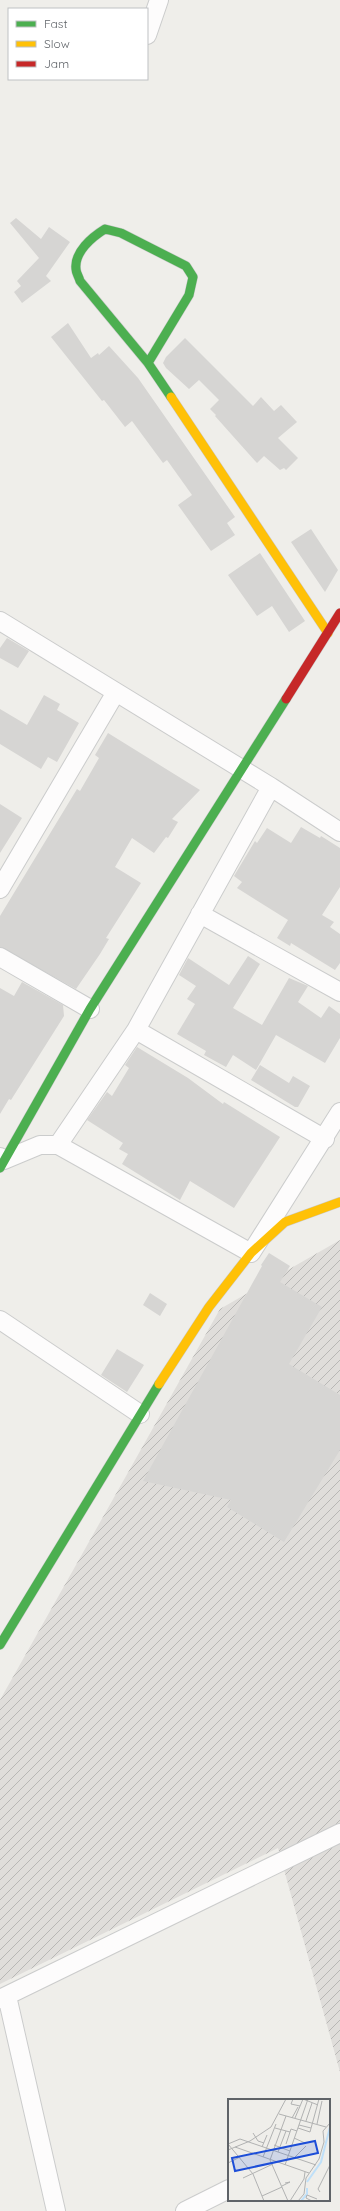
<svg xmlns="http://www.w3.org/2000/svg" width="340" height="2211" font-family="Quicksand,sans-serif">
<defs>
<pattern id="industrial-furrows" width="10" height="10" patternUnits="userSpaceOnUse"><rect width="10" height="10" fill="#dfddda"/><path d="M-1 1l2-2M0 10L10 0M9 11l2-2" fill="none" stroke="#b8b7b5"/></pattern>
</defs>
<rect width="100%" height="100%" fill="#efeeea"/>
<path fill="url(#industrial-furrows)" d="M340 1240V2072L278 1848 0 1984V1700L220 1309Z"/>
<path fill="#d6d5d3" d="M16 218 41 239 49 227 70 242 46 276 51 281 22 303 14 292 21 286 17 281 39 258 10 223Z
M68 323 91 358 98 353 99 355 109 346 138 378 235 517 227 523 235 535 211 551 178 505 192 495 167 460 163 463 132 421 125 427 104 400 102 401 51 337Z
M185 338 253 406 261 397 274 411 281 405 297 422 278 438 298 458 286 470 284 468 280 470 264 456 257 463 215 416 216 415 210 409 219 400 199 380 189 389 166 368 163 363 166 357Z
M311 529 338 570 325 592 291 542Z
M260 553 305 621 289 632 272 606 257 616 228 575Z
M7 638 29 651 18 668 0 658V648Z
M44 695 60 704 57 710 79 723 57 762 48 757 41 769 0 744V709L27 725Z
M108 733 200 790 172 819 178 822 168 838 166 837 154 853 132 838 115 867 141 883 106 938 109 939 100 954 76 989 0 947V916L77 789 80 791 99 758 95 755Z
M0 804 22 818 0 853Z
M301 827 320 838 321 836 340 848V887L322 915 334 922 330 927 340 934V963L335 970 291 943 290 946 277 938 288 920 237 888 242 882 234 876 255 841 257 843 267 828 291 843Z
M248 956 260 964 233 1008 262 1025 289 978 308 986 298 1002 321 1018 329 1006 340 1014V1038L325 1063 276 1035 256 1070 233 1055 226 1067 204 1055 206 1051 177 1034 195 1004 187 999 196 986 179 975 188 958 229 985Z
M22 982 63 1005 64 1016 11 1100 9 1099 0 1114V988L14 996Z
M137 1047 188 1078 223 1104 224 1102 280 1137 234 1208 190 1181 180 1200 122 1164 128 1154 119 1149 123 1143 87 1120 107 1092 112 1096 129 1068 125 1065Z
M260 1065 289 1083 293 1076 310 1086 298 1107H295L251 1080Z
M269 1253 290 1266 280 1282 322 1307 289 1364 340 1395V1450L284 1542 227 1507 231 1500 143 1481 262 1266 261 1265Z
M150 1293 167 1304 160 1316 143 1305Z
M117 1349 144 1365 127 1392 101 1375Z"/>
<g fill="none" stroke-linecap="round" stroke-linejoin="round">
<g stroke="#cbcccc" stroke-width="20">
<path id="street" d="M147 35 159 0
M0 621 271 787 340 832
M0 889 116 692
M200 914 340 992
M0 957 90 1009
M136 1030 325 1139
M58 1145 136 1030 271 787
M0 1157 4 1160 40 1145H58L251 1253 340 1112
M0 1320 140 1414
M7 1996 56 2211
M0 1999 340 1833
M185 2211 229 2189"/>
</g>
<g stroke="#cacacb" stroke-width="10">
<path id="fast" d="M148 363 189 295 193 277 186 266 121 233 105 229C92 237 74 252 76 269 76 273 79 277 80 281L148 363 171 397
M0 1168 90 1009 286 699
M0 1645 159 1384"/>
</g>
<g stroke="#cacacb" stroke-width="10">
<path id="slow" d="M171 397 328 633
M159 1384 209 1307 251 1253 285 1222 340 1202"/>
</g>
<g stroke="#cacacb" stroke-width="10">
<path id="jam" d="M286 699 340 613"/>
</g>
<use href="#street" stroke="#fdfcfc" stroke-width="18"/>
<use href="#fast" stroke="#4caf50" stroke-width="9"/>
<use href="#slow" stroke="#ffc107" stroke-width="9"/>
<use href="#jam" stroke="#c62828" stroke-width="9"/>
</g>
<g transform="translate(228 2099)">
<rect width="102" height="102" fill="#efeeea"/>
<path fill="none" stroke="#bfe0f9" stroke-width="2" d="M79 83 93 63 102 28M73 102 79 95V89"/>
<path fill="none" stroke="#b1b2b2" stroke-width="1" d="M65 0 63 5 72 7M75 0 90 6M51 15 98 28M64 19 70 8M67 19 75 0M78 22 84 4M89 25 94 2M71 26 83 29M47 29 62 33M70 29 82 33 91 0M25 34 30 42 36 44M66 39 77 44M0 45 12 40 88 66M0 45 25 75 36 102M58 45 63 30 69 32M46 46 62 52M7 48 81 74M34 48 39 36M0 51 22 42 43 28 58 0M50 53 58 32M35 58 48 25M66 59 78 47M42 61 58 17M42 61 60 102M0 64 12 58M57 66 80 0M15 79 45 65M54 87 62 83 57 84M92 93 90 90 102 66M34 97 54 88M62 102 76 80 77 73M70 102 76 95 78 79 91 60 96 43 95 32 102 24M84 102 78 99 79 96 89 100"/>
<path fill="#1d4ed8" fill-opacity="0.15" stroke="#1d4ed8" stroke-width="2" d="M87 42 90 54 7 72 4 59Z"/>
<rect width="102" height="102" fill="none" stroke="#5f6368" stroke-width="2"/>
</g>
<rect x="8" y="8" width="140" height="72" fill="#ffffff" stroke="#bfc1c3"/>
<rect x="16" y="21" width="20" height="6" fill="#4caf50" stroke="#bfc1c3"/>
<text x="44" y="28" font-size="12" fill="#5f6368">Fast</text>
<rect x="16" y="41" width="20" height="6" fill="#ffc107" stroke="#bfc1c3"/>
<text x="44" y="48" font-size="12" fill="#5f6368">Slow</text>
<rect x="16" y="61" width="20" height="6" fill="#c62828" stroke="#bfc1c3"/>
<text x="44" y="68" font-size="12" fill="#5f6368">Jam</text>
</svg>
